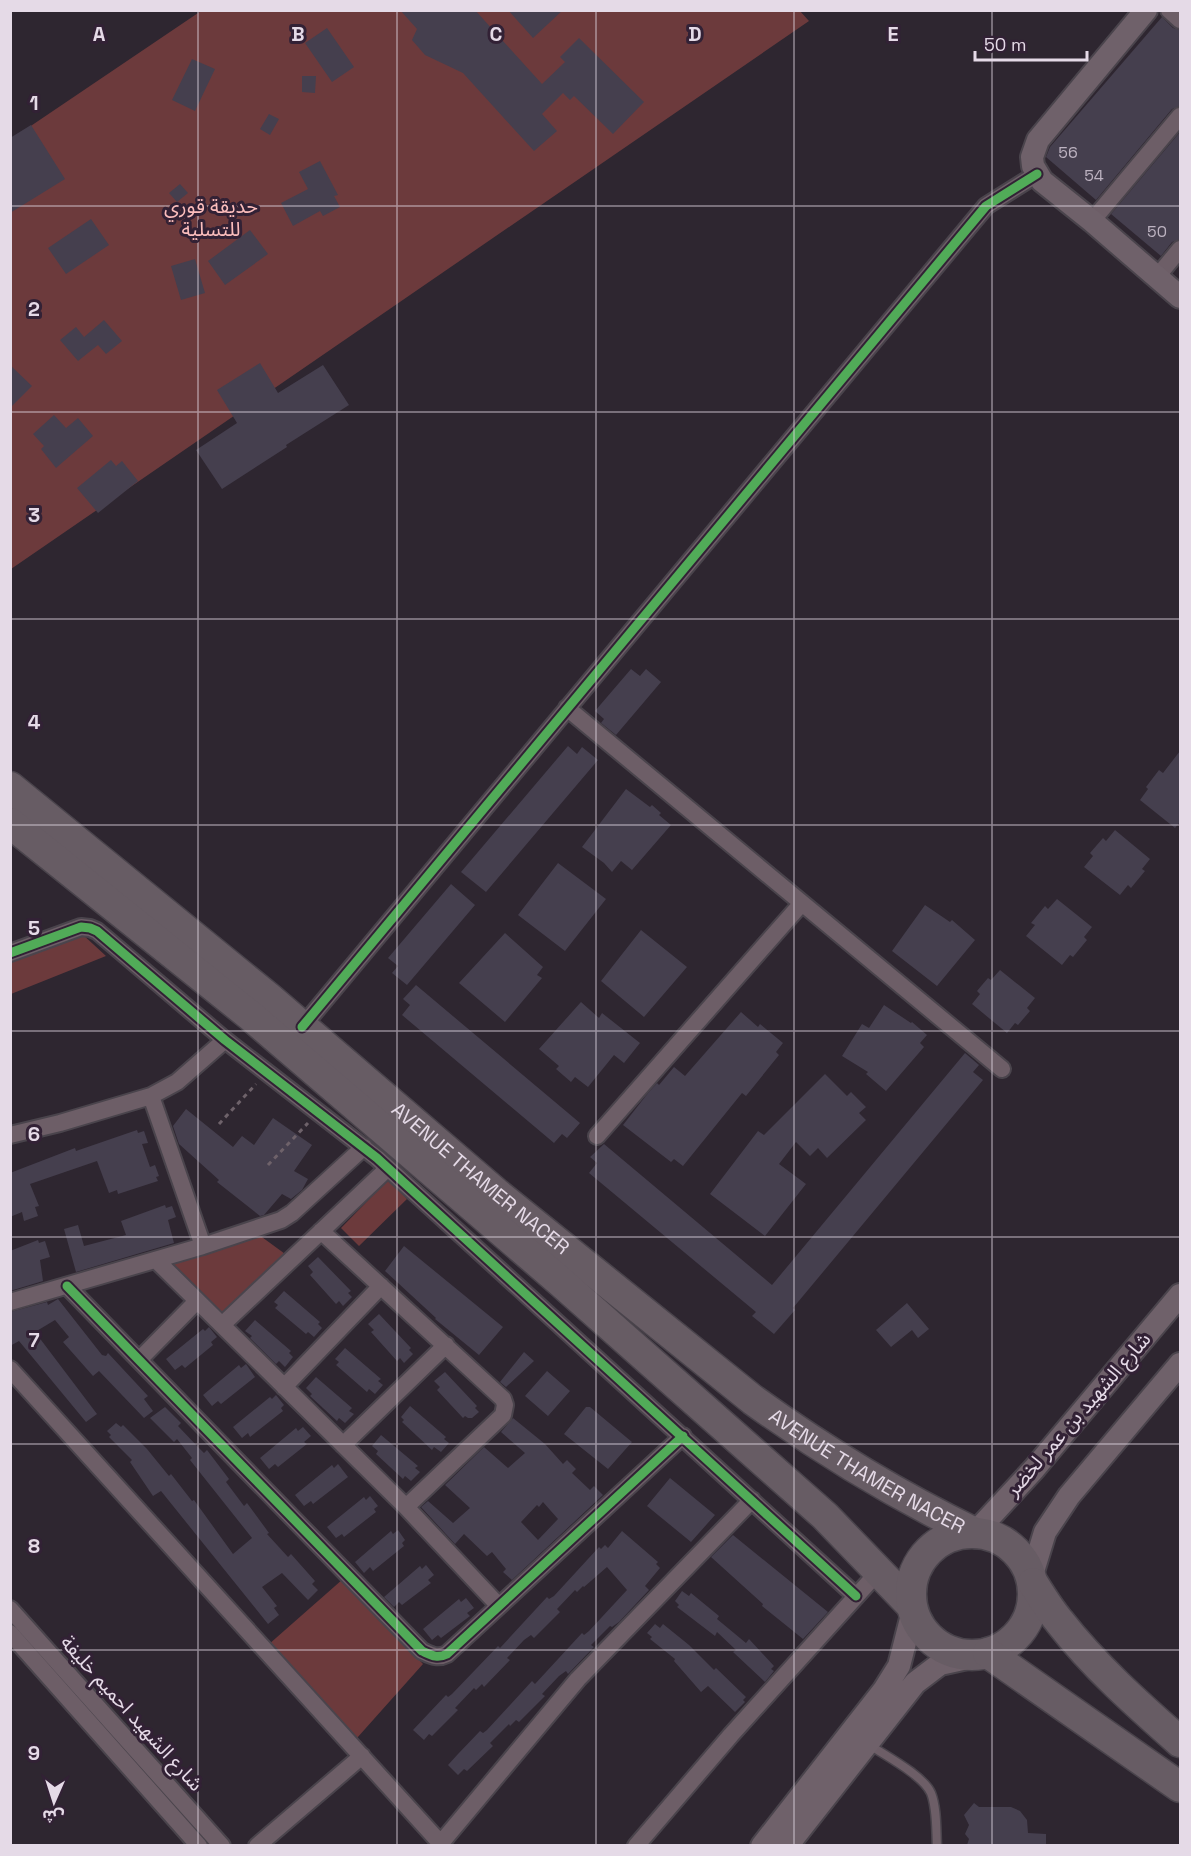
<svg xmlns="http://www.w3.org/2000/svg" width="1191" height="1856" font-family="'Space Grotesk','Noto Sans Arabic',sans-serif">
<rect width="100%" height="100%" fill="#2e2630"/>
<path fill="#6c3a3c" d="M799 10 809 21 11 569 10 140 201 11Z
M81 933 106 956 11 994V960Z
M389 1179 407 1199 359 1246 341 1228Z
M255 1232 292 1259 223 1320 167 1265Z
M343 1579 423 1664 357 1738 268 1645Z"/>
<path fill="#453f4e" fill-rule="evenodd" d="M400 10H475L542 84 565 62 560 57 579 38 644 102 613 134 574 96 570 100 563 93 542 114 557 131 534 151 463 73 425 55 412 40 417 29Z
M508 10H563L533 38Z
M1162 17 1173 28 1180 30V106L1172 109 1096 200 1046 157 1050 147Z
M327 28 354 67 332 82 305 43Z
M192 59 215 69 195 111 172 100Z
M302 76H316L315 93 302 92Z
M269 114 279 119 270 135 260 129Z
M31 125 65 179 10 213V138Z
M1180 132V239L1172 242 1161 256 1111 214Z
M320 161 338 195 334 196 340 207 323 216 320 211 293 226 281 203 308 189 299 172Z
M180 184 188 193 177 202 169 193Z
M91 219 109 245 66 274 48 248Z
M250 230 268 254 225 285 208 261Z
M195 259 205 293 181 300 171 266Z
M104 320 122 341 106 354 98 345 78 361 60 340 76 327 84 337Z
M260 363 278 393 323 365 349 405 286 445 287 447 222 489 196 450 237 423 217 390Z
M10 365 32 386 10 408Z
M54 415 66 428 78 418 93 436 56 468 41 449 44 446 33 434Z
M111 460 116 466 122 461 138 481 98 513 77 488Z
M631 669 640 676 646 669 661 682 616 735 601 723 604 719 595 711Z
M568 746 577 754 582 747 598 760 486 892 461 872Z
M1180 751V822L1175 828 1140 800 1148 789 1146 787 1159 770 1163 773Z
M626 789 650 807 652 805 661 813 659 815 671 825 632 870 621 861 612 872 604 863 582 847Z
M1115 830 1150 859 1142 869 1145 871 1131 888 1128 885 1120 895 1084 867 1093 856 1090 853 1103 838 1106 841Z
M558 863 606 899 565 951 518 915Z
M451 884 475 905 407 985 392 973 398 966 388 958Z
M1057 899 1092 927 1084 937 1087 940 1073 957 1070 955 1062 965 1026 936 1035 925 1031 923 1045 906 1048 909Z
M925 905 950 922 952 920 975 940 937 986 892 951Z
M641 930 687 967 644 1017 601 981Z
M505 933 543 967 537 975 542 978 505 1022 459 983Z
M1000 970 1035 998 1027 1008 1030 1011 1018 1025 1015 1023 1007 1033 972 1004 980 994 977 991 982 985 988 978 991 980Z
M416 985 580 1123 567 1138 562 1134 554 1143 402 1015 410 1005 403 999Z
M581 1002 599 1018 602 1013 640 1043 624 1063 614 1055 588 1087 575 1077 571 1082 556 1069 559 1066 539 1049Z
M884 1005 911 1023 912 1022 927 1035 920 1043 924 1047 886 1091 866 1074 868 1072 842 1056 862 1024 869 1028Z
M741 1012 758 1027 760 1024 783 1043 776 1052 779 1055 746 1096 742 1093 683 1166 674 1159 671 1162 623 1125 648 1093 657 1083 659 1085 674 1067 685 1076Z
M965 1053 979 1065 973 1072 983 1080 793 1308 795 1310 774 1334 752 1316 756 1312 589 1173 597 1163 590 1157 604 1144 772 1285Z
M825 1074 847 1096 851 1092 866 1107 859 1113 866 1120 827 1158 818 1148 810 1156 796 1142 779 1164 806 1184 765 1236 710 1194 758 1131 764 1135Z
M186 1109 233 1147 242 1136 254 1145 273 1118 312 1145 294 1171 308 1179 302 1190 291 1199 282 1194 264 1215 260 1216 217 1182 219 1180 179 1144 173 1126Z
M137 1130 138 1133 144 1131 148 1143 142 1144 150 1167 155 1165 159 1176 156 1177 158 1181 118 1194 117 1190 109 1193 97 1161 30 1184 39 1206 35 1207 38 1216 24 1221 22 1212 10 1217V1173L75 1148 76 1151Z
M165 1205 166 1208 172 1206 176 1217 168 1220 174 1243 76 1272 64 1229 78 1225 84 1246 126 1235 121 1221Z
M38 1240 39 1243 45 1241 50 1257 40 1260 43 1281 10 1291V1251Z
M404 1246 503 1327 479 1355 435 1319 436 1318 385 1271Z
M318 1257 351 1291 348 1293 352 1297 343 1306 339 1301 336 1304 310 1275 313 1272 308 1266Z
M284 1291 320 1322 318 1324 322 1328 314 1337 308 1332 306 1334 275 1308 278 1305 274 1302Z
M58 1299 102 1355 106 1356 108 1353 148 1396 144 1399 153 1411 144 1418 99 1371 93 1376 63 1342 69 1337 55 1320 35 1332 97 1414 86 1422 19 1341 10 1346V1312L47 1302 48 1305Z
M907 1303 929 1329 918 1338 912 1330 891 1347 876 1330Z
M379 1314 411 1348 409 1350 413 1354 404 1363 400 1358 397 1361 371 1332 374 1330 368 1324Z
M255 1320 291 1351 289 1353 293 1357 285 1367 279 1361 276 1364 250 1338 252 1336 245 1331Z
M209 1327 217 1337 211 1342 213 1345 185 1368 182 1365 175 1370 166 1359 203 1329 205 1331Z
M345 1348 381 1379 378 1381 383 1385 375 1394 369 1389 367 1392 336 1365 339 1362 335 1359Z
M524 1352 534 1361 506 1387 500 1382Z
M246 1364 255 1377 221 1404 218 1401 212 1406 203 1395 239 1365 241 1368Z
M547 1371 570 1391 548 1416 525 1396Z
M445 1372 477 1406 475 1408 479 1412 472 1418H468L465 1416 463 1418 437 1390 440 1387 434 1381Z
M316 1377 352 1408 349 1411 354 1414 345 1423 339 1418 337 1421 310 1396 312 1394 306 1388Z
M276 1395 284 1405 281 1408 283 1411 250 1437 248 1433 242 1438 233 1427 270 1397 272 1399Z
M410 1406 446 1437 444 1439 449 1443 441 1452 434 1447 432 1450 402 1422 404 1420 401 1417Z
M165 1407 181 1423 178 1426 198 1447 204 1453 207 1450 229 1479 226 1482 244 1506 247 1503 269 1533 267 1534 288 1557 291 1554 315 1581 312 1584 318 1590 308 1600 282 1573 262 1587 277 1606 274 1608 279 1615 268 1624 161 1491 153 1496 130 1462 132 1460 109 1437 111 1435 107 1431 116 1423 121 1427 123 1425 147 1449 169 1476 171 1474 192 1501 194 1500 233 1554 252 1538 190 1460 192 1458 177 1439 174 1442 150 1418Z
M586 1407H590L632 1442 608 1469 564 1434Z
M513 1418 545 1444 563 1464 567 1460 576 1469 572 1473 590 1490 594 1486 603 1495 512 1580 503 1572 506 1569 492 1552 487 1556 464 1534 455 1544 421 1507 428 1501 453 1523 470 1508 445 1485 484 1447 508 1468 525 1453 501 1432ZM543 1502 558 1519 538 1540 521 1522 537 1505 539 1507Z
M303 1427 311 1436 304 1442 307 1444 278 1467 275 1464 269 1469 260 1458 296 1428 298 1431Z
M381 1435 418 1466 415 1468 420 1472 411 1481 405 1476 403 1479 376 1454 378 1451 372 1446Z
M338 1464 348 1477 313 1504 311 1501 304 1506 295 1495 332 1465 334 1468Z
M670 1478 715 1515 691 1542 647 1506Z
M370 1496 378 1506 374 1509 376 1512 344 1537 342 1534 336 1538 327 1527 364 1497 366 1500Z
M398 1530 405 1540 402 1543 404 1546 373 1571 370 1567 364 1573 355 1562 391 1531 393 1534Z
M622 1531 658 1562 656 1564 660 1568 645 1586 649 1590 619 1622 612 1627 610 1626 591 1645 594 1647 568 1674 566 1671 559 1676 542 1694 545 1696 519 1722 516 1720 510 1726 509 1724 490 1743 493 1746 467 1771 464 1769 458 1775 448 1765 458 1754 480 1731 483 1733 487 1730 532 1681 535 1684 582 1633 584 1635 589 1631 627 1590 607 1567 584 1587 583 1586 577 1592 575 1590 557 1609 560 1612 534 1638 531 1635 524 1640 507 1658 510 1660 484 1687 482 1684 476 1690 474 1688 455 1708 458 1710 432 1736 429 1734 424 1740 413 1730 446 1695 448 1697 452 1694 498 1646 500 1648 547 1597 549 1599 554 1596 599 1547 601 1549 605 1545 608 1548Z
M733 1535 828 1612 803 1639 762 1606 763 1604 711 1557Z
M426 1565 434 1575 428 1580 431 1583 402 1605 399 1602 394 1607 384 1597 420 1566 422 1569Z
M682 1591 689 1596 691 1593 719 1616 717 1619 746 1643 749 1639 774 1666 771 1669 774 1671 765 1682 733 1652 736 1650 717 1632 715 1636 677 1607 679 1605 675 1601Z
M466 1598 474 1608 467 1613 470 1616 441 1638 438 1635 432 1640 423 1629 459 1599 461 1602Z
M655 1624 660 1628 663 1624 689 1645 714 1670 716 1668 746 1697 743 1700 745 1702 735 1712 708 1686 701 1692 674 1661 675 1659 650 1639 652 1637 647 1633Z
M974 1803 979 1807H1011L1020 1811 1027 1820 1028 1833 1046 1834V1845H967L969 1839 965 1834 969 1825 964 1815Z"/>
<g fill="none" stroke-linecap="round" stroke-linejoin="round">
<g stroke="#4a444c" stroke-width="11">
<path id="lane" d="M868 1744C884 1755 923 1775 931 1793 937 1808 936 1829 937 1846"/>
</g>
<g stroke="#4a444c" stroke-width="20">
<path id="street" d="M1169 10 1180 20
M1092 221 1180 116
M1157 277 1180 249
M567 708 1002 1069
M10 953 81 927 90 928 97 931 225 1040 377 1158 856 1596
M302 1027 986 206 1037 174
M151 1096 203 1246
M10 1135 60 1123 151 1096 177 1082 225 1040
M597 1136 802 903
M321 1231 503 1399 505 1405 503 1415 406 1507
M156 1260 406 1507 499 1606
M67 1286 422 1651C431 1655 437 1659 447 1654L683 1436
M10 1302 203 1246 281 1220 292 1213 364 1147
M222 1325 388 1168
M139 1360 197 1301
M10 1369 443 1846
M284 1387 381 1286
M343 1445 446 1345
M10 1609 222 1846
M10 1633 199 1846
M441 1843 578 1679 752 1500
M257 1846 362 1756
M636 1846 731 1735 879 1571"/>
</g>
<g stroke="#4a444c" stroke-width="26">
<path id="secondary" d="M1146 10 1038 140 1032 157 1033 166 1042 181 1092 221 1180 297
M975 1533 1034 1469 1180 1295
M1031 1578 1045 1532 1069 1496 1180 1364
M762 1846 884 1690 899 1666 913 1611
M787 1846 915 1683 940 1664 981 1655"/>
</g>
<g stroke="#4a444c" stroke-width="33">
<g id="highway">
<path id="s1" d="M10 787 269 998 496 1193 753 1400C824 1451 896 1495 975 1533"/>
<path d="M10 823 252 1017 562 1283 825 1516 911 1605"/>
<circle cx="972" cy="1594" r="61"/>
<path d="M1033 1583C1041 1596 1049 1609 1059 1621 1094 1666 1138 1705 1180 1742"/>
<path d="M988 1653 1180 1787"/>
</g>
</g>
<path stroke="#6e626a" stroke-width="3" stroke-dasharray="4.5 4.5" stroke-linecap="butt" d="M219 1124 256 1084
M268 1165 308 1123"/>
<use href="#lane" stroke="#6d5e67" stroke-width="8"/>
<use href="#street" stroke="#6d5e67" stroke-width="16"/>
<use href="#secondary" stroke="#6f616a" stroke-width="22"/>
<use href="#highway" stroke="#675c64" stroke-width="30"/>
<g stroke="#322135" stroke-width="13">
<path id="cycleway" d="M10 953 81 927 90 928 97 931 225 1040 377 1158 856 1596
M302 1027 986 206 1037 174
M67 1286 422 1651C431 1655 437 1659 447 1654L683 1436"/>
</g>
<use href="#cycleway" stroke="#51ab58" stroke-width="9"/>
</g>
<path fill="none" stroke="#e5dae7" stroke-width="1.5" stroke-opacity="0.55" d="M198 10V1846M397 10V1846M596 10V1846M794 10V1846M992 10V1846M10 206H1180M10 412H1180M10 619H1180M10 825H1180M10 1031H1180M10 1237H1180M10 1444H1180M10 1650H1180"/>
<g text-anchor="middle" dominant-baseline="central" stroke-width="6" stroke-linejoin="round" paint-order="stroke">
<g font-size="16" fill="#bdb3c1">
<text x="1068" y="152">56</text>
<text x="1094" y="175">54</text>
<text x="1157" y="231">50</text>
</g>
<g font-size="20" fill="#fbbdbc" stroke="#322135">
<text x="211" y="206">حديقة قوري<tspan x="211" dy="23">للتسلية</tspan></text>
</g>
<g font-size="20" fill="#e5dae7" stroke="#322135">
<text stroke="none"><textPath href="#s1" startOffset="612">AVENUE THAMER NACER</textPath></text>
<text transform="translate(1078 1414) rotate(-49)">شارع الشهيد بن عمر لخضر</text>
<text stroke="none"><textPath href="#s1" startOffset="1098">AVENUE THAMER NACER</textPath></text>
<text transform="translate(132 1713) rotate(48)">شارع الشهيد احميم خليفة</text>
</g>
</g>
<g font-size="20" text-anchor="middle" font-weight="bold" fill="#e5dae7" stroke="#322135" stroke-width="6" stroke-linejoin="round" paint-order="stroke">
<text x="99" y="41">A</text>
<text x="298" y="41">B</text>
<text x="496" y="41">C</text>
<text x="695" y="41">D</text>
<text x="893" y="41">E</text>
<text x="34" y="110">1</text>
<text x="34" y="316">2</text>
<text x="34" y="522">3</text>
<text x="34" y="729">4</text>
<text x="34" y="935">5</text>
<text x="34" y="1141">6</text>
<text x="34" y="1347">7</text>
<text x="34" y="1553">8</text>
<text x="34" y="1760">9</text>
</g>
<rect width="1191" height="1856" fill="none" stroke="#e5dae7" stroke-width="24"/>
<g transform="translate(54 1802) rotate(183)" stroke="#322135" stroke-width="4.5" paint-order="stroke">
<path d="M0-4.5L10 22L0 15L-10 22Z" fill="#e5dae7"/>
<text y="-9" font-size="16" font-weight="bold" text-anchor="middle" fill="#e5dae7">ش</text>
</g>
<path d="M975 51v9h112v-9" fill="none" stroke="#e5dae7" stroke-width="3"/>
<text x="984" y="51" font-size="18" fill="#e5dae7" stroke="#322135" stroke-width="4.5" paint-order="stroke">50 m</text>
</svg>
